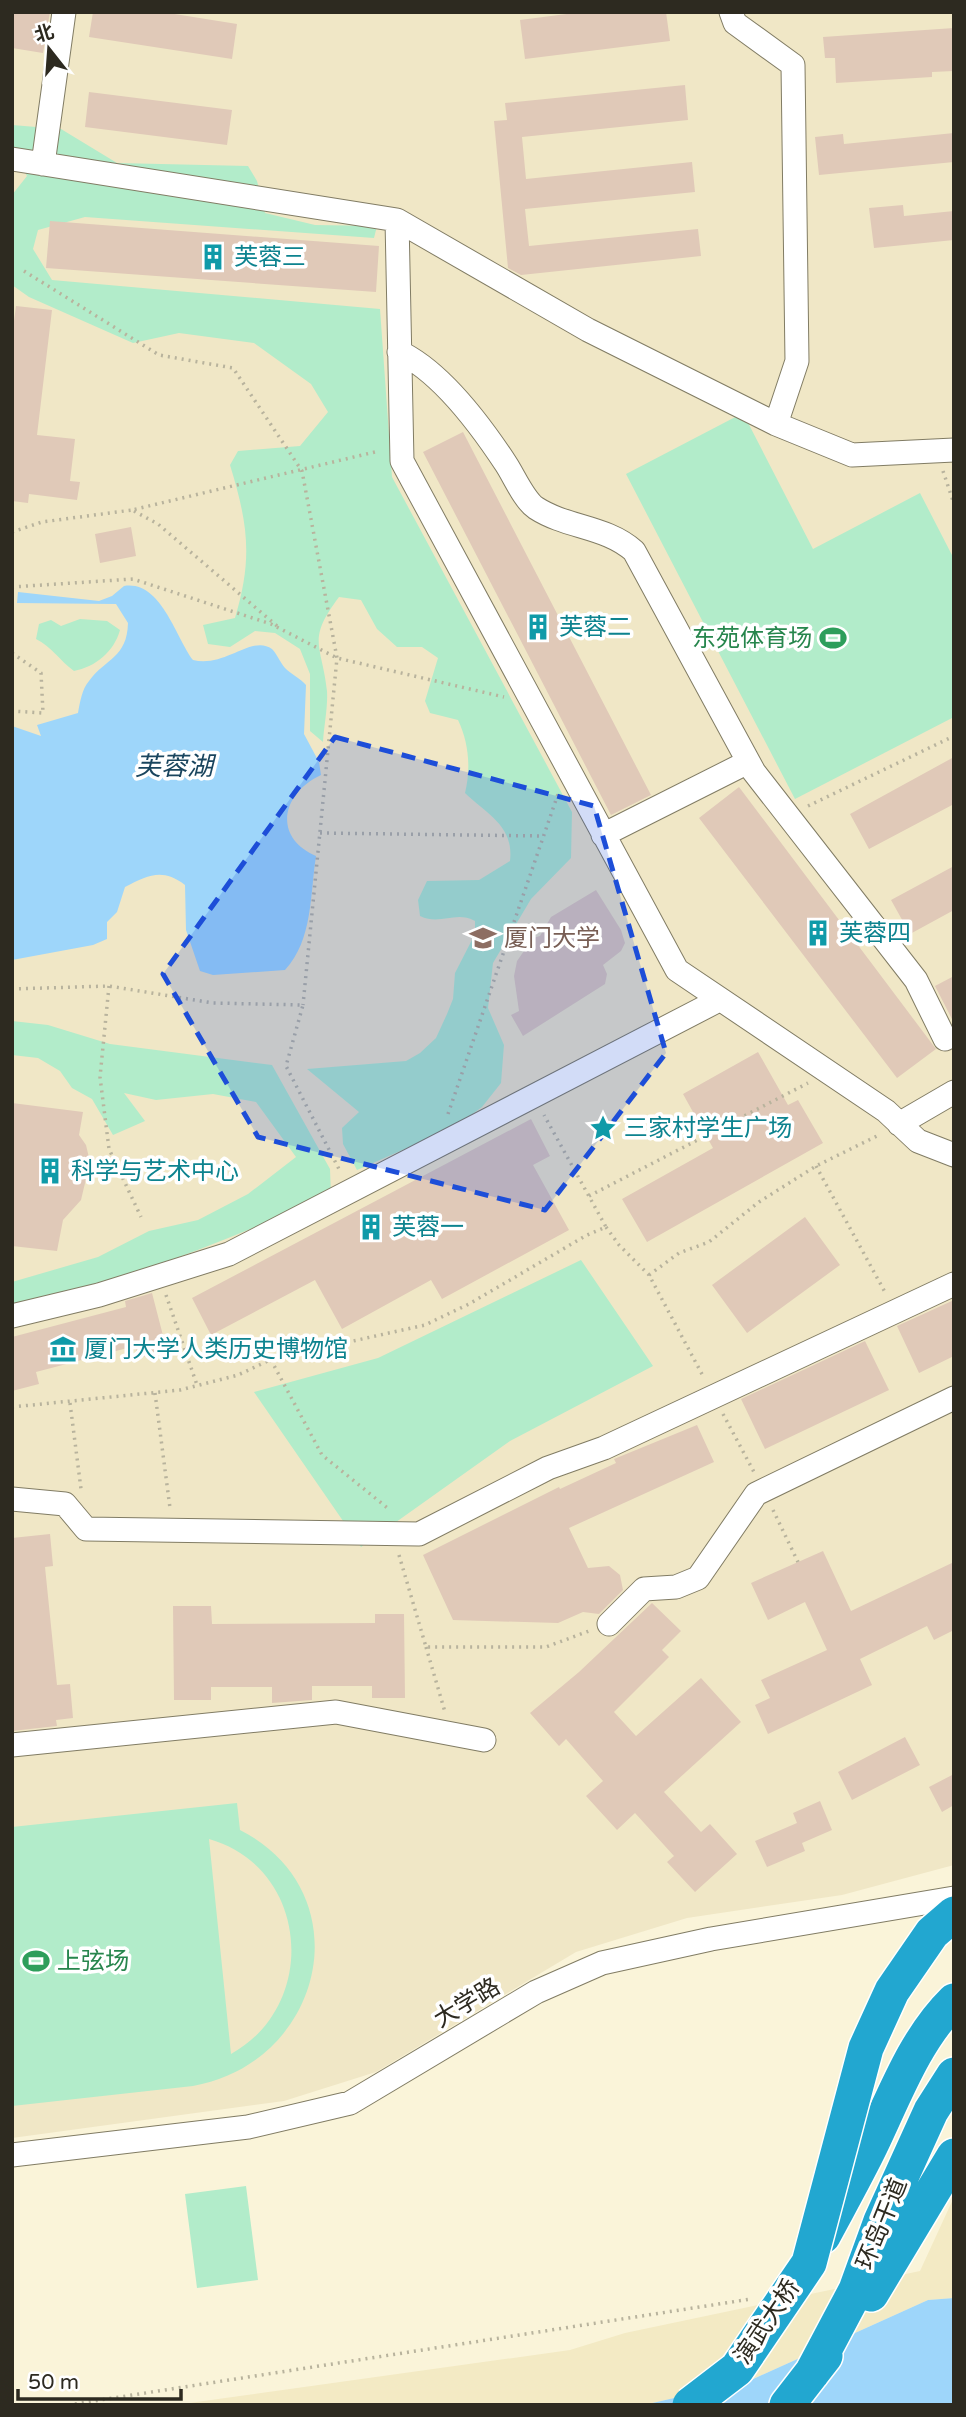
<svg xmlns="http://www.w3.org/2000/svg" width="966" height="2417" font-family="'Varela Round','Noto Sans SC',sans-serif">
<rect width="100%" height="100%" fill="#faf4d9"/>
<path fill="#f0e7c6" d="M12 12H954V1865L842 1895 687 1918 576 1952 376 2072 284 2101 12 2138Z"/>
<path fill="#b2ecca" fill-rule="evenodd" d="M12 125 61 129 117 163 248 166 257 181 265 213 315 225 377 226 374 238 85 217 38 230 33 249 52 280 380 309 392 477 572 812 571 858 531 899 493 963 488 1008 504 1045 501 1083 482 1107 455 1127 357 1170 343 1144 342 1128 359 1112 307 1069 406 1061 420 1053 436 1038 447 1014 453 999 455 973 475 934V921C455 910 441 926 420 916L418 900 427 881 479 880 510 861C514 826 488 815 465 793 471 769 469 743 458 720L430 713 425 701 438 658 422 647H397L377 629 361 600 339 597C306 641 322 644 327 691 328 707 324 726 323 742L310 731V674L300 649 275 633 255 631 230 647 208 644 203 625 235 618C253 558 248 524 230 465L238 451 300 446 328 412 311 384 254 343 179 333 133 343 29 297 12 285V195L27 176 17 157 12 156Z
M743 413 813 549 920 493 954 559V717L795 799 626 474Z
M80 619 107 621 120 630C114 652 95 667 74 671 60 661 52 647 36 639L39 624 51 620 61 626Z
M12 1021 48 1025 110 1044 272 1065 330 1169 331 1195C229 1239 122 1284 12 1305V1282L98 1257 149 1231 198 1220 248 1194 296 1157 256 1102 213 1094 156 1100 124 1093 145 1121 113 1135 92 1099 72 1088 60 1071 38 1058 12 1055Z
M581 1260 653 1366 510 1441 361 1547 254 1392 378 1358Z
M237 1803 240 1830C363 1893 325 2062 193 2086L12 2106V1827ZM209 1839C309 1867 320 2005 231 2054Z
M246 2186 258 2280 197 2288 185 2194Z"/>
<path fill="#f3eac4" d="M954 2197V2298L928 2300 751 2380 644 2405H175L570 2350 625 2333 920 2271Z"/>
<path fill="#9ed6fa" d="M124 586C161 580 176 638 193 660 225 668 252 634 272 649 277 654 280 662 285 668 291 674 300 678 306 685L304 734 319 762 321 775C282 793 272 837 316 856 310 894 313 940 285 970L213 975 200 971 186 930 185 885C162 868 149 875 125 887L117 912 107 922V939L93 945 12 960V726L41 736 37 725 78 713C80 702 82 689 89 681 106 658 127 658 128 623L116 604 17 603 18 592 99 601 112 596Z
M954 2298V2405H644L751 2380 928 2300Z"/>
<path fill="#e0c9b8" d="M12 12H50L43 53 12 48Z
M93 12H162L237 24 232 59 89 37Z
M582 12H666L670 41 525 59 520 20Z
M954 28V71L932 72V77L836 83 835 58H825L823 37Z
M685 85 688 120 522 137 526 179 692 162 695 192 525 209 529 246 698 229 701 256 521 275 508 268 494 121 507 120 505 103Z
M89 92 232 110 227 145 85 127Z
M954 133V162L819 175 815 137 843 134 844 144Z
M903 205 904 216 954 211V240L874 248 869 208Z
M50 221 379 246 376 292 46 268Z
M16 306 52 310 37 435 75 439 70 481 80 482 77 500 29 494 28 503 12 501V336Z
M463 432 651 795 611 815 423 452Z
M131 527 136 556 100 563 95 534Z
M954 757V804L869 849 850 814Z
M739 787 936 1049 897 1078 699 818Z
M954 866V910L910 934 891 900Z
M596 890 621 930 625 943 621 951 603 965 607 974 605 984 523 1036 511 1015 519 1011 514 976 517 961 533 938 540 936 551 917Z
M954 976V1023L935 986Z
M758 1052 788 1105 798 1100 823 1143 647 1242 622 1199 713 1148 683 1094Z
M12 1103 83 1112 79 1135 86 1145 90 1162 81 1200 63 1220 57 1251 12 1246Z
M531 1119 550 1156 533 1165 569 1230 442 1299 431 1280 342 1329 315 1280 211 1335 192 1298Z
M805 1217 840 1265 747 1333 712 1285Z
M152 1293 167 1351 138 1358 135 1346 36 1372 39 1384 12 1391V1337L126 1307 125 1301Z
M954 1300V1356L919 1373 897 1326Z
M865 1341 889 1390 765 1449 741 1399Z
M697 1425 714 1462 569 1528 588 1568 609 1566 620 1575 623 1590 599 1614 583 1612 558 1623 453 1620 423 1555 559 1487 560 1489 616 1463 614 1459Z
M50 1534 53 1566 45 1567 57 1685 70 1684 73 1718 56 1720 57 1726 12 1731V1538Z
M823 1551 851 1611 954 1562V1630L934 1640 927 1626 860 1659 872 1685 768 1734 755 1705 770 1698 761 1680 827 1650 805 1602 768 1620 751 1583Z
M652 1603 681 1631 662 1650 669 1657 614 1712 636 1736 701 1678 741 1722 664 1792 701 1832 710 1824 737 1854 695 1892 667 1862 674 1856 635 1813 617 1830 586 1796 603 1781 566 1739 559 1746 530 1713 579 1672Z
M173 1606H211L212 1624 375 1623V1614H404L405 1698H372V1686H312V1700L272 1703V1687H211V1700H174Z
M905 1737 920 1765 852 1800 838 1772Z
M954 1774V1805L942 1812 929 1787Z
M820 1801 832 1830 802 1843 805 1851 767 1867 755 1841 797 1823 793 1813Z"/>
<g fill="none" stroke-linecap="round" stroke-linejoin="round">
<g stroke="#817c64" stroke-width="25">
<path id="minor" d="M731 12 735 23 793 65 797 361 776 424
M12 159 397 220 402 461 677 970 886 1111 918 1141 954 1155
M43 164 64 12
M397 220 588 330 776 424 852 455 954 450
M399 352C440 371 481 426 506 464 514 476 524 500 536 508 567 528 606 526 634 551L754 772 916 980 945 1039
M603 835 748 762
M899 1124 954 1092
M12 1316 99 1295 229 1254 719 1000
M12 1499 65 1504 86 1529 419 1534 548 1468 604 1448 954 1284
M609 1624 644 1589 676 1587 698 1578 756 1494 954 1398
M12 1745 336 1712 484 1740
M12 2155 248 2127 350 2103 536 1992 602 1963 711 1939 954 1898"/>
</g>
<g stroke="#fff" stroke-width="38">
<path id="highway" d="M823 2236C839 2206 856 2176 871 2145 894 2097 915 2039 954 2001
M871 2294 954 2156
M812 2373 856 2290 881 2221 931 2111 954 2075
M787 2405 825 2356"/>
</g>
<path stroke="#b8b39d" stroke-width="3.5" stroke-dasharray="2 5" stroke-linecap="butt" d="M24 271 159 355 233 368 302 471 337 658 303 1005
M943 471 954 504
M12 532 42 522 132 510
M12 587 133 579 271 624 337 658 504 697
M277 626 158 524 132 510 379 451
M12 653 41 673 43 713 12 711
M808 806 954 736
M320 833 543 836
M109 986 100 1077 109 1149 141 1217
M12 989 109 986 213 1003 303 1005 286 1066 340 1171
M448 1114 558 794
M816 1166 886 1294
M589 1196 808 1083
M606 1227 619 1245 649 1275 703 1376
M649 1275 679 1253 709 1242 759 1202 816 1166 879 1135
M166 1295 197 1385
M271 1360 322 1455 390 1510
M155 1393 170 1508
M70 1403 81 1489
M12 1407 180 1390 238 1375 272 1359 425 1325 469 1304 587 1235 606 1227 544 1115
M723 1414 754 1472
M773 1510 798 1562
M399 1555 426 1647H546L589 1631
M426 1647 445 1712
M68 2405 751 2299"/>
<use href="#minor" stroke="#fff" stroke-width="23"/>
<use href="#highway" stroke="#22a7d0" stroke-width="35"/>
<g stroke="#fff" stroke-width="38" stroke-linecap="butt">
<path id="highway-bridge" d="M690 2405 737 2369 809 2263 866 2048 892 1991 932 1933 954 1914"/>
</g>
<use href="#highway-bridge" stroke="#22a7d0" stroke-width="35"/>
</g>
<path fill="#1d4ed8" fill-opacity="0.2" stroke="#1d4ed8" stroke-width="5" stroke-dasharray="14 9" stroke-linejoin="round" d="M335 737 594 806 666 1053 545 1210 258 1137 163 974Z"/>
<defs>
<g id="building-bare" transform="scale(2.1)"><path d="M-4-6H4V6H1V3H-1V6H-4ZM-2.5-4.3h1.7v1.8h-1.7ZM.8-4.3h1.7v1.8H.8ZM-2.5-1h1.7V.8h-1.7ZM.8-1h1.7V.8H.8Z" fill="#0f9aa8" stroke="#fff" stroke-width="2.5" paint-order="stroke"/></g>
<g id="stadium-bare" transform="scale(2.1)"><path d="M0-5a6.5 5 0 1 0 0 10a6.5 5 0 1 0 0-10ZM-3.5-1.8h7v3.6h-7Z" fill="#2e9e5b" stroke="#fff" stroke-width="2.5" paint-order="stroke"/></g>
<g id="university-bare" transform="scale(2.1)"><path d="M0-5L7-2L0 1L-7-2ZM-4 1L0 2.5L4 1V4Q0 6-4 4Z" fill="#8d6e63" stroke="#fff" stroke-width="2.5" paint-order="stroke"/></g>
<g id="sight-bare" transform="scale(2.1)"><path d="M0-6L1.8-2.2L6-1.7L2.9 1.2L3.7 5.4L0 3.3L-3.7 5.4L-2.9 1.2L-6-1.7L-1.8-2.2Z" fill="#0f9aa8" stroke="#fff" stroke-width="2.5" paint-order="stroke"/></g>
<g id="museum-bare" transform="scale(2.1)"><path d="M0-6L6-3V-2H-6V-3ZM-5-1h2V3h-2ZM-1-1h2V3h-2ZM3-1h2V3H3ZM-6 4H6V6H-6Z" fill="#0f9aa8" stroke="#fff" stroke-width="2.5" paint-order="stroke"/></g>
</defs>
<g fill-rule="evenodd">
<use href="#building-bare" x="213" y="257"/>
<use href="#building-bare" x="538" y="627"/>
<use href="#stadium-bare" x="833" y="638"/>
<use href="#building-bare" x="818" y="933"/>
<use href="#university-bare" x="483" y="938"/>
<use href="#sight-bare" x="603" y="1128"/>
<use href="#building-bare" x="50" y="1171"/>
<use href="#building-bare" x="371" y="1227"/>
<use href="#museum-bare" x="63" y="1349"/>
<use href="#stadium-bare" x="36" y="1961"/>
</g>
<g text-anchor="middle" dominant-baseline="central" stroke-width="7" stroke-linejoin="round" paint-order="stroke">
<g font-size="24" fill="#0d838f" stroke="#fff" text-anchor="start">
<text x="234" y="257">芙蓉三</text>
<text x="559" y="627">芙蓉二</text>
<text x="839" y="933">芙蓉四</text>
<text x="624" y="1128">三家村学生广场</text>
<text x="71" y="1171">科学与艺术中心</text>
<text x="392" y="1227">芙蓉一</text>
<text x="84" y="1349">厦门大学人类历史博物馆</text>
</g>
<g font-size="24" fill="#27864d" stroke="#fff" text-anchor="end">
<text x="812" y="638">东苑体育场</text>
<text x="57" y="1961" text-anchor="start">上弦场</text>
</g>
<g font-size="24" fill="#785e54" stroke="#fff" text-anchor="start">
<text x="504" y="938">厦门大学</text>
</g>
<g font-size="24" fill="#2d2a20" stroke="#fff">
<text transform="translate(467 2003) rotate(-31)">大学路</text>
<text transform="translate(882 2224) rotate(-68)">环岛干道</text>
<text transform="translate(767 2322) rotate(-56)">演武大桥</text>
</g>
<g font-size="26" font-style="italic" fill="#1a455e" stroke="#fff">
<text x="174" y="766">芙蓉湖</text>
</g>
</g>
<rect width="966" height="2417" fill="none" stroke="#2d2a20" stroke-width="28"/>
<g transform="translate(49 49) rotate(343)" stroke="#ffffff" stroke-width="5" paint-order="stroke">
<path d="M0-5L12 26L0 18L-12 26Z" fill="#2d2a20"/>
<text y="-10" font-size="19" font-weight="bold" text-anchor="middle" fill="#2d2a20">北</text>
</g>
<path d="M18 2389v10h163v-10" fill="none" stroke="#2d2a20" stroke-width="3.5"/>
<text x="28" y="2389" font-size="21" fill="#2d2a20" stroke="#ffffff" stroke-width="5" paint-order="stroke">50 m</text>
</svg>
